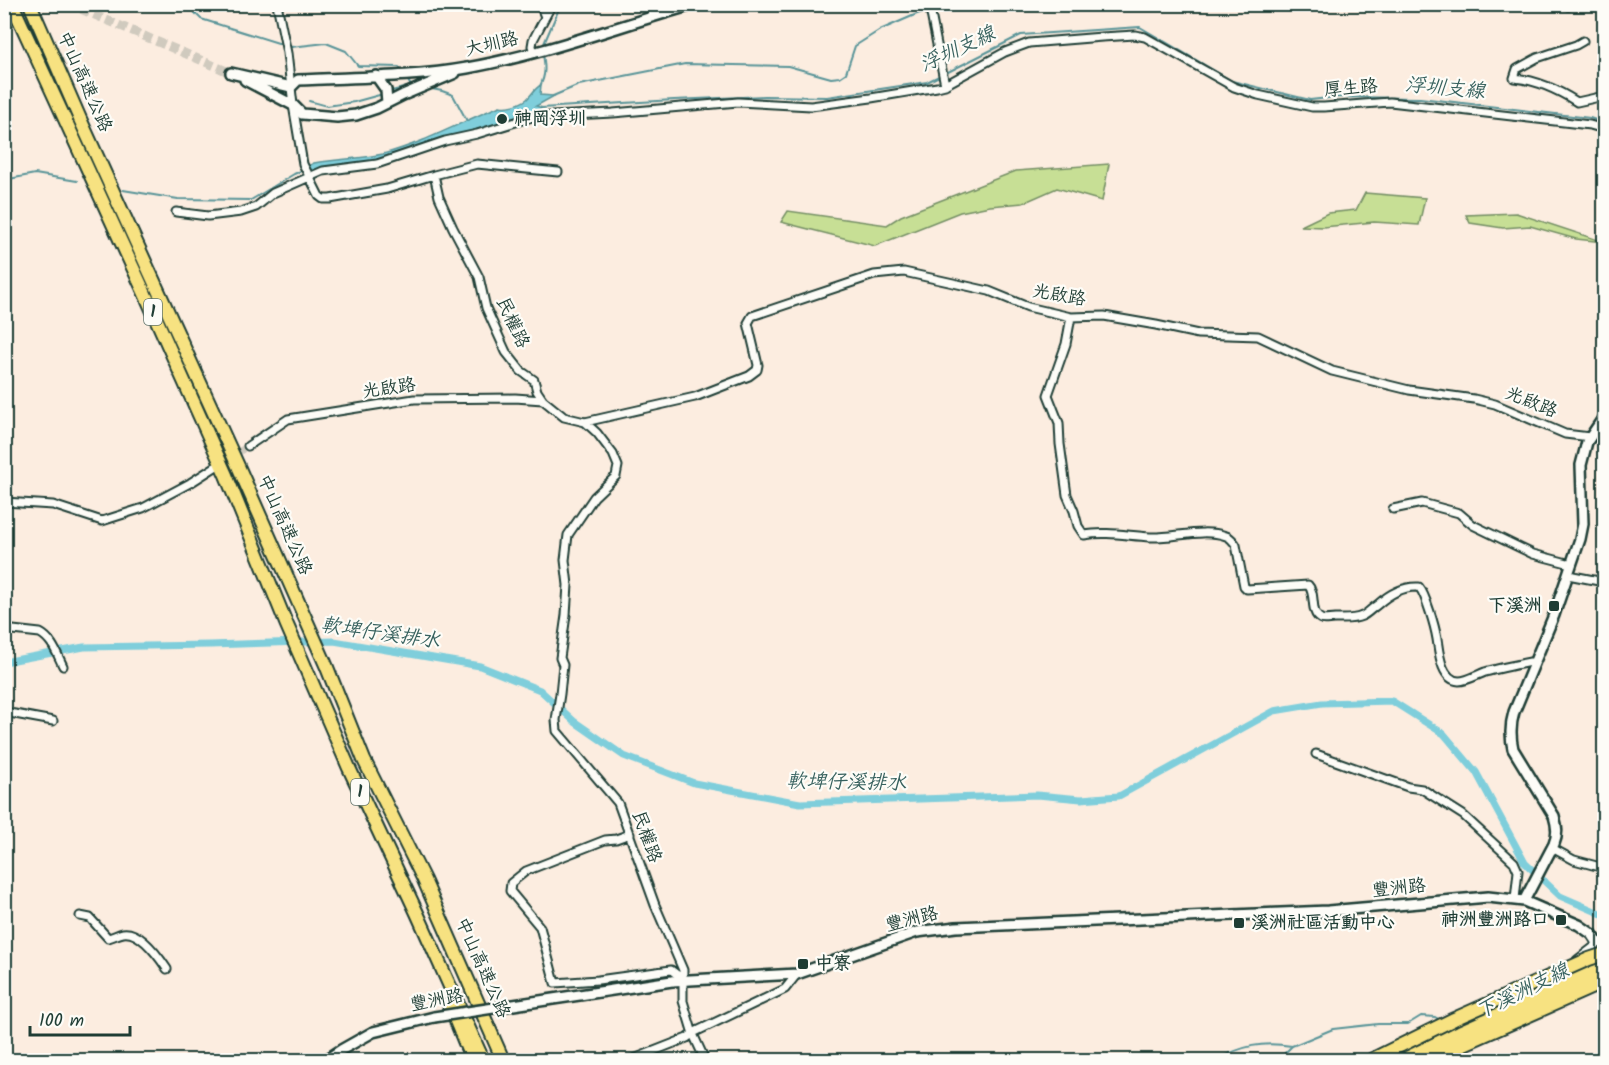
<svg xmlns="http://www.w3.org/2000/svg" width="1609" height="1065" font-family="Kalam,'LXGW WenKai TC',sans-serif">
<rect width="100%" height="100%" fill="#fcede0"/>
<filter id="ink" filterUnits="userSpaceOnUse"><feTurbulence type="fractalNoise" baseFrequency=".0167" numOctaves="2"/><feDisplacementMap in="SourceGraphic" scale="12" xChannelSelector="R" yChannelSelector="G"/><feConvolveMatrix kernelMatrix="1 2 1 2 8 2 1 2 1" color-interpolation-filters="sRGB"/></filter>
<g filter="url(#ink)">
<path fill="#c7df95" stroke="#738e64" stroke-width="1.5" d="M1109 164 1102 201 1057 188 1023 203 990 206 960 212 875 246 781 222 788 211 887 225 901 216 1016 171Z
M1365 193 1425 198 1419 225 1374 222 1323 227 1301 226 1328 213 1356 210Z
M1516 213 1604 242 1576 239 1530 226 1503 228 1470 223 1466 215Z"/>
<path fill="#7fcedb" stroke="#599498" stroke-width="1.5" d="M541 85 540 95 554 96 536 106 543 108 489 128 379 163 329 167 309 171 308 166 314 163C337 159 361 159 383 154 424 143 461 122 500 106 507 108 521 104 527 99 532 94 535 88 541 85Z"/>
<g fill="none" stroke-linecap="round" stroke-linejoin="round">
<path stroke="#599498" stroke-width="2" d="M156 4 160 6 166 4
M186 4 201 19 291 47 326 43 346 51 358 66 399 67 402 71
M543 46 561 4
M946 73 1021 35 1140 27 1232 81 1310 100 1338 97 1420 98 1590 118 1604 123
M407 79 411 86H415
M540 86C546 75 545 66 543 54
M427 88 442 91 453 95 467 121
M388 92 411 86
M553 96 579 85 685 64 788 66 831 78 840 77 846 73 855 46 880 30 917 14 945 4
M309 101 327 106 354 102 383 94
M541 108 674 100 765 96 827 97 927 82 941 75
M4 180 35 174 77 181
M123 190 178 199 251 200 294 174 303 170
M1215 1060C1243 1046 1261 1041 1292 1046
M1278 1060 1292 1046 1333 1029 1378 1024H1408L1421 1016 1435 1017 1442 1021"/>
<path stroke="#7fcedb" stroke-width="7" d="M4 662 84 647 210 645 334 641 480 666 540 690 575 722 624 756 694 783 800 803 1037 795 1081 799 1119 796 1274 711 1322 703 1392 701 1444 734 1476 772 1525 863 1560 896 1604 915"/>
<path stroke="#d0cabe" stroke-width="7" stroke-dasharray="7 3.5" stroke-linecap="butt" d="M220 464 248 446"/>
<path stroke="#d0cabe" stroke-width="9" stroke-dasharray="9 4.5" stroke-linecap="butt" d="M69 4 231 73"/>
<g stroke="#1f3d34" stroke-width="11">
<path id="street" d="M277 4 287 53 293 105 303 164 319 196 323 199H330L387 189 434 175 439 197 453 228 479 277 486 308 506 352 521 371 534 380 537 391 543 400 564 417 585 422 597 433 613 454 618 466 616 476 594 497 568 535 565 560 568 585 566 615 560 658 563 665 560 694 556 720 557 731 618 803 655 905 683 970V1001L693 1034 705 1060
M540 4 545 17
M929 4 945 85
M1568 4V6
M651 17V4
M1583 41 1576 45 1537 58 1517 69 1514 78C1536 80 1558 90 1577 102L1604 96
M534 52 532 46 533 40 552 4
M434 175 477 164 558 172
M176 212 208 216 241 212 256 207 273 193 323 171 377 164 445 141 477 134 532 117 613 113 738 102 811 106 871 98 937 87 945 85 1005 52 1029 43 1102 37 1135 35 1145 37 1234 87 1258 95 1312 107H1324L1390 102 1590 125 1604 129
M1071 317 1066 344 1048 395 1059 423 1060 444 1067 495 1074 511 1078 526 1084 535C1107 531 1128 536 1150 537 1175 538 1202 528 1226 536 1231 537 1233 541 1236 545L1244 586 1247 589 1308 585C1317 594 1309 613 1321 619 1324 621 1330 619 1335 619 1344 619 1353 620 1362 616 1367 614 1372 608 1377 605 1389 594 1403 586 1419 587 1426 595 1435 627 1437 639 1439 652 1441 680 1459 681 1467 681 1477 675 1485 672 1500 668 1515 665 1530 662L1534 664
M585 422 695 397 749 376 757 370 758 365 748 323 752 316 874 275 904 272 989 291 1028 307 1071 317 1104 316 1156 325 1198 334 1258 336 1332 371 1409 390 1474 399 1495 404 1565 434 1590 437
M248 446 288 419 414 399 515 398 543 400
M4 502 53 505 102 521 143 508 190 483 215 467
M1393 509 1422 503 1459 513 1473 525 1533 554 1571 564
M1568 575 1604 582
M4 629 40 633C52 639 57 654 63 666
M4 712 53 721
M1316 754 1408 787 1422 789 1463 815 1514 862 1518 871 1515 899
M630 834 616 839 605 840 526 871 511 883 510 891 540 927 555 983 598 980 671 970 683 979
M1552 848 1574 860 1604 868
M80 916 90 918 108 938C113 937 118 934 123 933 140 930 159 957 167 969
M1577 960 1599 943
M631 1060 687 1038 695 1032 785 989 797 974"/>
</g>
<g stroke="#1f3d34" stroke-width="14">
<path id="secondary" d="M231 73 291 87 298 80C354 77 412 78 467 68 545 54 620 25 696 4
M376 76 386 90 387 103
M245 80 293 105 302 114 337 117 356 115 377 108 403 95 455 73
M1524 901 1554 844C1558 834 1557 826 1554 816L1513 749C1510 736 1510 725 1514 712L1554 615 1580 539 1583 524 1581 465 1587 442 1604 417
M672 981 797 974 917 932 956 927 1328 911 1488 897 1524 901 1579 925 1592 934 1604 952
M326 1060 341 1050 373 1032 434 1017"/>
</g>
<g stroke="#1f3d34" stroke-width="16">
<path id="highway" d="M12 4 146 296 226 475 286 623 349 768 417 913 483 1060
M30 4 80 119 238 466 326 665 364 760 424 880 503 1060
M449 1004 472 1060
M1386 1060 1452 1028 1604 960
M1412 1060 1555 993 1604 973
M1432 1060 1464 1044 1604 982"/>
</g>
<use href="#street" stroke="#fdfcf7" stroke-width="7"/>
<use href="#secondary" stroke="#fdfcf7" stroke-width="9"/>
<use href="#highway" stroke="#f7e281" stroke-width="12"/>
<g stroke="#1f3d34" stroke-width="14" stroke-linecap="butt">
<path id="secondary-bridge" d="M434 1017 672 981"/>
</g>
<g stroke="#1f3d34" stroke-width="16" stroke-linecap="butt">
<path id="highway-bridge" d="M1371 1060 1454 1019 1589 959 1604 954"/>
</g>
<use href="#secondary-bridge" stroke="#fdfcf7" stroke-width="9"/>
<use href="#highway-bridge" stroke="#f7e281" stroke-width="12"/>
</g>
</g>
<g fill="#1f3d34" stroke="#fdfcf7" stroke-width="2">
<circle cx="502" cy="119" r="6"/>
<rect x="1548" y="600" width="12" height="12" rx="3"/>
<rect x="1555" y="914" width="12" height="12" rx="3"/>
<rect x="1233" y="917" width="12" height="12" rx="3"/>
<rect x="797" y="958" width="12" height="12" rx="3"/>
</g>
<g text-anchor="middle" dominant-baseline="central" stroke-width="4.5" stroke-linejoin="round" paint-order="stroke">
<g fill="#fdfcf7" stroke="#62766e" stroke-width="1.5">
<rect x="144" y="299" width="18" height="26" rx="4.5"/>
<rect x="351" y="779" width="18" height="26" rx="4.5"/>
</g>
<g font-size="16" font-weight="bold" fill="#1f3d34">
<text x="153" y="312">1</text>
<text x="360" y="792">1</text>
</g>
<g font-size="18" fill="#1f3d34" stroke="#fdfcf7">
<text transform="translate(492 45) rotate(-13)">大圳路</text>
<text transform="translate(84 82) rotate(66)">中山高速公路</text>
<text transform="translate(1351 89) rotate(-5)">厚生路</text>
<text transform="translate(1059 296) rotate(10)">光啟路</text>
<text transform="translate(512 323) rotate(65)">民權路</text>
<text transform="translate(389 389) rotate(-8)">光啟路</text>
<text transform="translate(1531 403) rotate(22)">光啟路</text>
<text transform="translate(284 525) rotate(66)">中山高速公路</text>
<text transform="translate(646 837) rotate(70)">民權路</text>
<text transform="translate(1399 889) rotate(-6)">豐洲路</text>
<text transform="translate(912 920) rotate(-14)">豐洲路</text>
<text transform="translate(482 968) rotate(66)">中山高速公路</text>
<text transform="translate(437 1001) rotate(-11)">豐洲路</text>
</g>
<g font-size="18" font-weight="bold" fill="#1f3d34" stroke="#fdfcf7" text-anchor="start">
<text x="514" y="119">神岡浮圳</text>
<text x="1542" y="606" text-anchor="end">下溪洲</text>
<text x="1549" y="920" text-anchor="end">神洲豐洲路口</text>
<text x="1251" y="923">溪洲社區活動中心</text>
<text x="815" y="964">中寮</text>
</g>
<g font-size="20" font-style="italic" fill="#37615e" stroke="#fdfcf7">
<text transform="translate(958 50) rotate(-25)">浮圳支線</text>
<text transform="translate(1445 89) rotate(5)">浮圳支線</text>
<text transform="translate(380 634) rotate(8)">軟埤仔溪排水</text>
<text transform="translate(846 783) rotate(1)">軟埤仔溪排水</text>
<text transform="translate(1523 992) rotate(-26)">下溪洲支線</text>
</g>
</g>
<rect width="1609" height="1065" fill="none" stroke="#fdfcf7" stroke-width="24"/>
<rect x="12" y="12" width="1585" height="1041" fill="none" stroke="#1f3d34" stroke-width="2" filter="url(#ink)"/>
<path d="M30 1026v9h100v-9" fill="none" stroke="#1f3d34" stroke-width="3"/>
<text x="39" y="1026" font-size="18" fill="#1f3d34" stroke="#fdfcf7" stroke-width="4.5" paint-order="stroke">100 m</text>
</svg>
